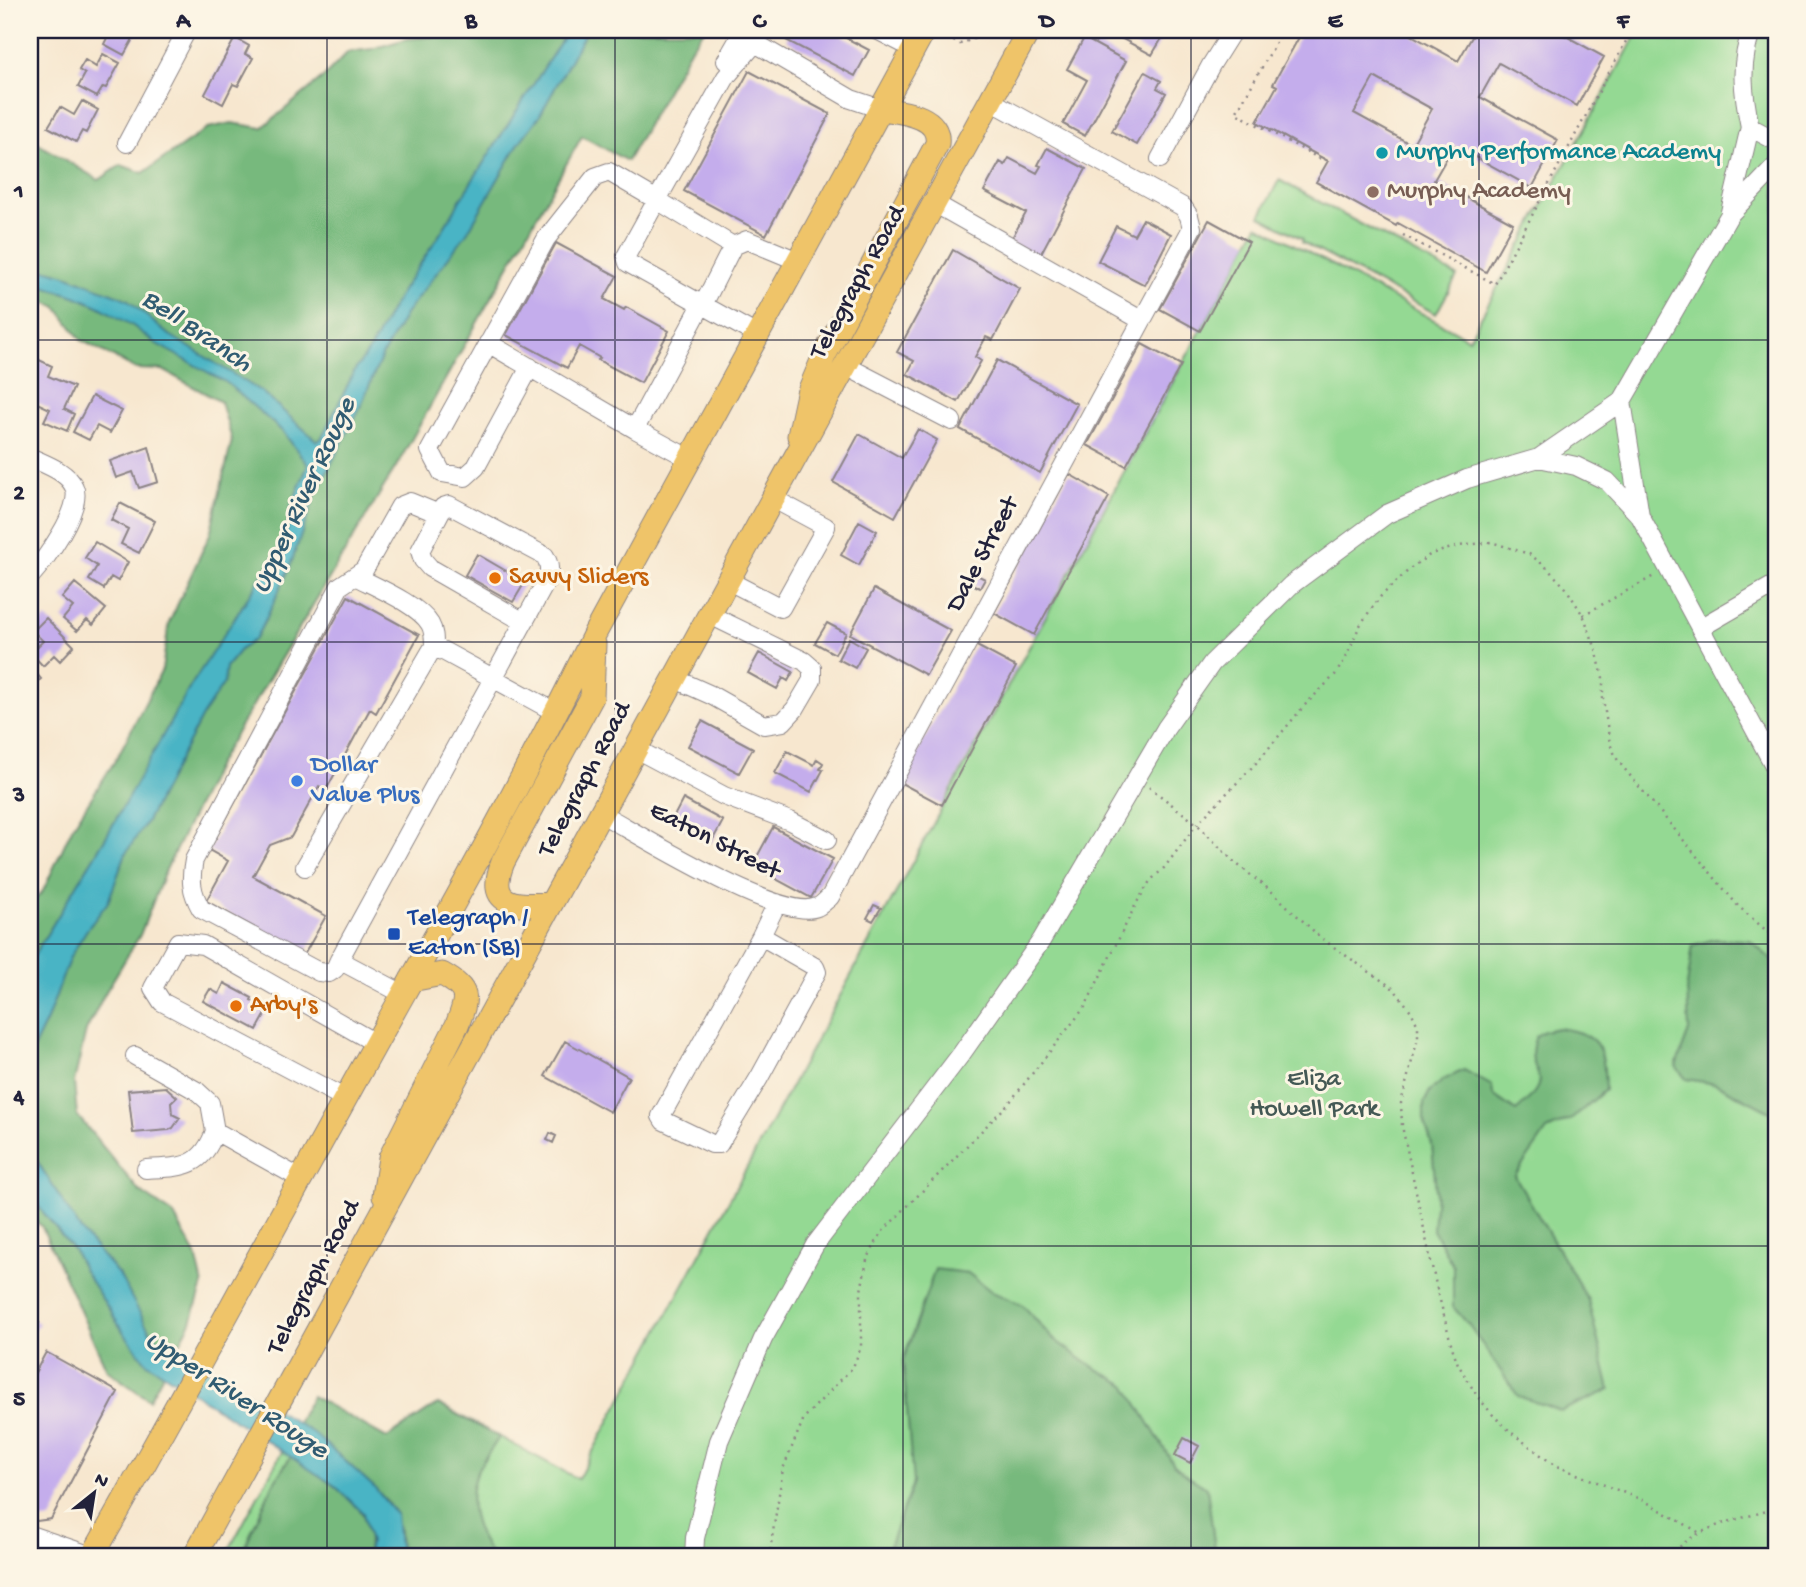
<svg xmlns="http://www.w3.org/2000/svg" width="1806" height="1587" font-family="'Gochi Hand',sans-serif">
<rect width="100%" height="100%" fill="#fcf5e5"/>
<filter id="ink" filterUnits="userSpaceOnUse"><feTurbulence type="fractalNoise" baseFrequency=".0143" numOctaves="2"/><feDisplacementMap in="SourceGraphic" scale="14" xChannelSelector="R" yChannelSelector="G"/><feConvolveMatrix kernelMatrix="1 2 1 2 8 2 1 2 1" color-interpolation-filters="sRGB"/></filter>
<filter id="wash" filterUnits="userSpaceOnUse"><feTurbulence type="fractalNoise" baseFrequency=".00686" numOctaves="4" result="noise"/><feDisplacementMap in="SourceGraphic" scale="28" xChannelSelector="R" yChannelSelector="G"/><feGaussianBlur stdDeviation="1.57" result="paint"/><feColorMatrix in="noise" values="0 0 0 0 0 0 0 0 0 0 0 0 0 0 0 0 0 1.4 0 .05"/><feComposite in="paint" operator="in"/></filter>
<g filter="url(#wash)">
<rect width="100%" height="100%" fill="#f7e7cf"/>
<path fill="#94d993" stroke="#5b7e67" stroke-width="2" d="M1639 30H1776V1557H225L312 1396 387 1438 438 1404 578 1479 1258 225 1469 339Z
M1279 180 1457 276 1436 314 1302 242 1303 239 1260 216Z"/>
<path fill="#77b97d" stroke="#4c6e5c" stroke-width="2" d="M457 30H704L692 46 627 161 582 136 400 460 217 765 164 874 140 935 104 995 86 1031 74 1082 77 1115 139 1191 173 1214 196 1255 203 1285 191 1322 149 1400 107 1370 42 1227 30 1215V905L43 891 72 828 118 756 162 670 169 623 210 534 232 440 221 402 163 370 136 369 81 340 57 307 30 296V139L99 180 121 165 143 173 208 128 232 123 262 128 325 76 348 52 372 49 406 39 452 35Z
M1715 939 1750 940 1776 964V1115L1716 1084 1686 1079 1676 1066 1689 1031 1687 986 1693 945Z
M1558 1028C1602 1034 1604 1049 1605 1090L1572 1119 1547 1130 1515 1176 1588 1300 1610 1390 1561 1411 1518 1396 1469 1325 1453 1307V1266L1433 1230 1436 1192 1432 1145 1424 1119V1103L1430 1091 1445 1079 1464 1070 1492 1086 1493 1095 1516 1111C1563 1071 1520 1076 1536 1036L1544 1031Z
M935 1269 968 1273 992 1292 1023 1305 1051 1337 1088 1364 1126 1385 1174 1465 1189 1477 1207 1488 1216 1557H885L913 1483 903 1361Z
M312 1396 387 1438 438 1404 499 1437C493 1448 484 1458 478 1469 464 1497 474 1534 493 1557H400L399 1528 387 1501 342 1458 297 1423Z
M291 1456C309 1468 354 1496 363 1515 369 1528 370 1544 367 1557H240L274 1482Z"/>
<path fill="#48b4c5" stroke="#356b80" stroke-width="2" d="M568 30H587L539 117 519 143 467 233 406 313 381 358 358 412 316 493 289 569 267 617 255 639 240 650 226 667 224 683 202 716 147 821 126 853 108 902 86 931 70 957 47 1020 30 1055V962L106 837 190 687 276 554 287 531 291 507 308 465 283 432 227 383 155 343 133 326 98 306 75 296 30 282V269L48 270 66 275 127 299 165 332 262 392 317 441 321 439 356 368C374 348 384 320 398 297 419 264 442 235 460 200Z
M30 1150 84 1235 120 1276 150 1332 165 1346 285 1415 313 1433 342 1458 375 1488 396 1514 400 1557H367L370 1543 363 1513 335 1486 146 1362 124 1333 83 1269 74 1251 30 1196Z"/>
<g id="blocks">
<path fill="#c4adec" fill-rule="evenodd" d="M111 30H138L124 55 104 44Z
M792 30H831L869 50 855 76 786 40Z
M1106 30H1160L1165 33 1152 55Z
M1303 30H1414L1411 35 1458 61 1476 30H1555L1604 57 1577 106 1499 63 1480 97 1558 140 1532 188 1454 145 1434 180 1513 223 1486 272 1398 223 1396 226 1316 182 1328 161 1257 122 1277 86 1273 84ZM1374 77 1432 109 1412 145 1354 113Z
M235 38 249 46 245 54 253 58 238 86 233 84 223 104 205 94Z
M1084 38 1126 61 1085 136 1063 124 1087 80 1067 69Z
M103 54 120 63 106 88 103 87 97 97 78 87 85 74 79 70 85 60 96 67Z
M749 71 830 114 766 235 684 191Z
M1145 72 1161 81 1157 88 1166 93 1137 145 1112 131Z
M82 101 98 110 86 133 82 131 76 142 48 127 60 107 74 115Z
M1047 148 1086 169 1038 259 1009 243 1026 213 984 191 1000 162 1005 165 1009 158 1037 173 1041 166 1038 165Z
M1143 219 1171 234 1145 285 1098 261 1116 226 1134 235Z
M1209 220 1249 242 1200 331 1160 309Z
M556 243 617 276 604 299 624 310 626 307 669 331 641 383 598 360 600 358 579 346 567 368 506 335Z
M953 250 1020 289 993 340 986 337 975 357 981 361 958 402 907 374 914 361 897 352Z
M1142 344 1181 365 1126 466 1087 445Z
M35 358 52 366 48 376 74 387 64 409 74 414 67 431 44 421 50 409 35 402 34 404 30 402V370Z
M997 360 1077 404 1040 473 960 429Z
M92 396 122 411 110 433 97 426 89 440 73 432Z
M918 429 937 440 895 517 833 482 859 434 902 458Z
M149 447 158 482 139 488 133 472 116 478 110 461Z
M1069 474 1109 497 1034 635 994 613Z
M120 503 155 521 139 553 121 544 128 529 111 520Z
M859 521 877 531 859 565 841 555Z
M95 542 128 562 118 581 111 577 104 589 89 580 97 566 85 558Z
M477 554 525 582 513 602 465 575Z
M975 574 985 579 980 588 970 583Z
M75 583 106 609 93 625 87 620 77 631 63 619 73 607 62 598Z
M874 589 951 631 926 675 850 634Z
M348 596 419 635 376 713 370 709 326 790 319 786 291 837 270 845 253 876 326 916 304 955 206 901 228 861 209 850Z
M46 618 74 646 60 661 54 655 43 666 31 653 43 641 33 631Z
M827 623 846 633 835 654 815 643Z
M849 638 866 648 855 668 838 659Z
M975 645 1016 667 942 805 901 783Z
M759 653 793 672 788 681 783 678 777 689 748 673Z
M30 666 41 679 30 689Z
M702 721 753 748 739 773 688 746Z
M787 751 814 765 817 759 823 763 820 769 823 770 811 792 775 773Z
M683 799 723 821 711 843 671 822Z
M773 827 833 859 811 898 752 866Z
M874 905 881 908 873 921 867 918Z
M224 983 252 998 251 1000 268 1010 257 1030 203 1001 210 989 219 994Z
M565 1041 629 1077 610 1112 545 1076Z
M166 1087 177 1097 171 1103 172 1114 180 1118 173 1128 169 1130 133 1133 128 1090Z
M550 1133 556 1136 553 1143 547 1140Z
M30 1318 39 1323 30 1339Z
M46 1352 118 1392 51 1519 37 1521 30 1517V1382Z
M1184 1438 1199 1446 1190 1463 1175 1455Z"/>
</g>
</g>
<g filter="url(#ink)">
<use href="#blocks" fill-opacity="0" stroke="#8c8485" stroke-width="2"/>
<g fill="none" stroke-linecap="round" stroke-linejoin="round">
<g stroke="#8c8485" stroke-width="20">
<path id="minor" d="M762 30 755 43 726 77 657 200 733 246 747 240 798 261
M877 30 914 49
M1752 30C1739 63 1743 93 1750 127L1776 141
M755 43 851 99 881 109
M726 61 744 30
M127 143 187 30
M1160 159 1211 65 1233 30
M934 203 1141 320
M1730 212 1750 127
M488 343 635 429
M846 366 952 421
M530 367 476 467 465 477 442 473 430 450 546 239 595 177 609 172 657 200 626 256 628 263 703 305 733 246
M1622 401 1640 516 1776 769
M30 457C44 464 67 471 74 487 84 508 44 561 30 577
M1539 458 1576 466 1607 481 1640 516
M690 459 635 429 699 310 703 305 757 335
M355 576C376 587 419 605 430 624 434 631 434 638 434 646
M727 580 781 608 826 527 772 498
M1700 628 1776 584
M673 678 711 695 764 725 783 722 795 709 812 680V668L804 661 708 614
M634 748 724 796 790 821 827 840
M600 813C637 833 781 923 817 907 821 906 826 900 830 897L1192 228 1189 216 1183 207 991 101
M305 867 434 646 557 713
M761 936 815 967 817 972 759 1078 719 1144H712L664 1121 661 1116 761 936 777 903
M339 960 335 969 329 973 319 972 201 909C191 891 190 880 194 860L340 586 364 570 400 506 410 502 439 514
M403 994 339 960 547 580C550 570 550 565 545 556L449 505 443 507 420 551 423 560 430 568 524 622
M135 1056 197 1091 210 1103 215 1131
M346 1099 162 1002 153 988 178 942 203 945 377 1044
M146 1169C181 1167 202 1169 215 1131L303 1180
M30 1535 92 1556
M694 1557 695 1538 719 1441 763 1339 815 1245 962 1053 1041 941 1166 728 1212 663 1291 585 1387 514 1467 479 1539 458 1622 401 1730 214 1776 166"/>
</g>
<g stroke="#8c8485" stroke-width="25">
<path id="major" d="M799 436 808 394 824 356 937 144C941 115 902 112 881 109
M551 904C517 906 485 907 503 862L592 697 594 644
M384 1196 390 1158 457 1025C468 997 470 990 442 974L411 980
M92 1557C198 1371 299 1180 404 993 470 874 536 756 595 633L924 30
M194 1557 1029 30"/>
</g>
<path stroke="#8c8485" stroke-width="2.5" stroke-dasharray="2 5" stroke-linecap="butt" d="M1283 30 1236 113 1322 160
M947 38 960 44 997 30
M1403 235 1495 284 1632 30
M1583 615 1654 576
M1149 787 1197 824 1233 861 1271 891 1321 938 1394 989 1411 1011 1418 1026V1038L1401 1103 1402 1126 1436 1285 1452 1347 1458 1364 1477 1396 1493 1415 1512 1433 1554 1465 1645 1501 1700 1533
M769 1557 783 1469 804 1418 853 1367 861 1347V1291L867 1260 881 1233 1009 1103 1085 1007 1136 904 1150 881 1164 868 1197 824 1258 761 1304 706 1335 675 1346 658 1359 627 1369 612 1381 596 1411 568 1431 554 1459 546 1491 542 1529 554 1545 566 1566 588 1584 617 1596 649 1603 678V699L1610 744 1618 761 1738 906 1776 939
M1670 1557C1695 1525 1740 1520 1776 1508"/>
<use href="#minor" stroke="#fff" stroke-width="18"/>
<use href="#major" stroke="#efc469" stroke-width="23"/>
</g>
</g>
<path fill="none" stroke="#22223b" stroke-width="2" stroke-opacity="0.55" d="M327 30V1557M615 30V1557M903 30V1557M1191 30V1557M1479 30V1557M30 340H1776M30 642H1776M30 944H1776M30 1246H1776"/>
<circle fill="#0f9aa8" stroke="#fcf5e5" stroke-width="2.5" cx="1382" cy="153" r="7"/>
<circle fill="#8d6e63" stroke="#fcf5e5" stroke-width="2.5" cx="1373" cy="192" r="7"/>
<g fill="#e8710a" stroke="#fcf5e5" stroke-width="2.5">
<circle cx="495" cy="578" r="7"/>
<circle cx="236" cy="1006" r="7"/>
</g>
<circle fill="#3f7fe0" stroke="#fcf5e5" stroke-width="2.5" cx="297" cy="781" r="7"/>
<rect fill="#1a4fb4" stroke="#fcf5e5" stroke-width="2.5" x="387" y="927" width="14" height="14" rx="3.5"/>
<g text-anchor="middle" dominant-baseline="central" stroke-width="6" stroke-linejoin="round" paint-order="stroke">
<g font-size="26" fill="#0d838f" stroke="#fcf5e5" text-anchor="start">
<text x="1396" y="153">Murphy Performance Academy</text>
</g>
<g font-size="26" fill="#785e54" stroke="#fcf5e5" text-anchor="start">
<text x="1387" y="192">Murphy Academy</text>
</g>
<g font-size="26" fill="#22223b" stroke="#fcf5e5">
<text transform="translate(859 283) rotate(-61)">Telegraph Road</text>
<text transform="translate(984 555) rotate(-62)">Dale Street</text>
<text transform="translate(586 780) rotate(-62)">Telegraph Road</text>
<text transform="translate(714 842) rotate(27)">Eaton Street</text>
<text transform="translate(315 1278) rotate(-62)">Telegraph Road</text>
</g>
<g font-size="26" fill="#c56008" stroke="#fcf5e5" text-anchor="start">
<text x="509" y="578">Savvy Sliders</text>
<text x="250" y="1006">Arby's</text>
</g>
<g font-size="26" fill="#366cbe" stroke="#fcf5e5" text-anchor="start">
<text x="311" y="766">Dollar<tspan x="311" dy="30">Value Plus</tspan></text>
</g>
<g font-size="26" fill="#164399" stroke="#fcf5e5" text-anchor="start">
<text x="408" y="919">Telegraph /<tspan x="408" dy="30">Eaton (SB)</tspan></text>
</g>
<g font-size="26" fill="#445955" stroke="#fcf5e5">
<text x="1314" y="1080">Eliza<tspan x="1314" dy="30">Howell Park</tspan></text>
</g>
<g font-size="28" font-style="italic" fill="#315c72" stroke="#fcf5e5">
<text transform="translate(196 332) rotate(34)">Bell Branch</text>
<text transform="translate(305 496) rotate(-65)">Upper River Rouge</text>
<text transform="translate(236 1396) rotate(33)">Upper River Rouge</text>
</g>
</g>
<rect width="1806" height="1587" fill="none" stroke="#fcf5e5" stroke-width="77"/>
<g transform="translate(94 1493) rotate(30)" stroke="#fcf5e5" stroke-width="5" paint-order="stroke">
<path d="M0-5L12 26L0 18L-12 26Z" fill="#22223b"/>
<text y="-10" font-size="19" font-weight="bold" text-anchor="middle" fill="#22223b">N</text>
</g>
<rect x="38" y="38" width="1730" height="1510" fill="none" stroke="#22223b" stroke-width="2.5"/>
<g font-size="23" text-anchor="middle" font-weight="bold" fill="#22223b">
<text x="183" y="27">A</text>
<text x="471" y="27">B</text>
<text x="759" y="27">C</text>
<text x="1047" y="27">D</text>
<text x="1335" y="27">E</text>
<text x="1623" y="27">F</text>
<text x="19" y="197">1</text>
<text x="19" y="499">2</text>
<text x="19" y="801">3</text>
<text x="19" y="1103">4</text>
<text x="19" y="1405">5</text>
</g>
</svg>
